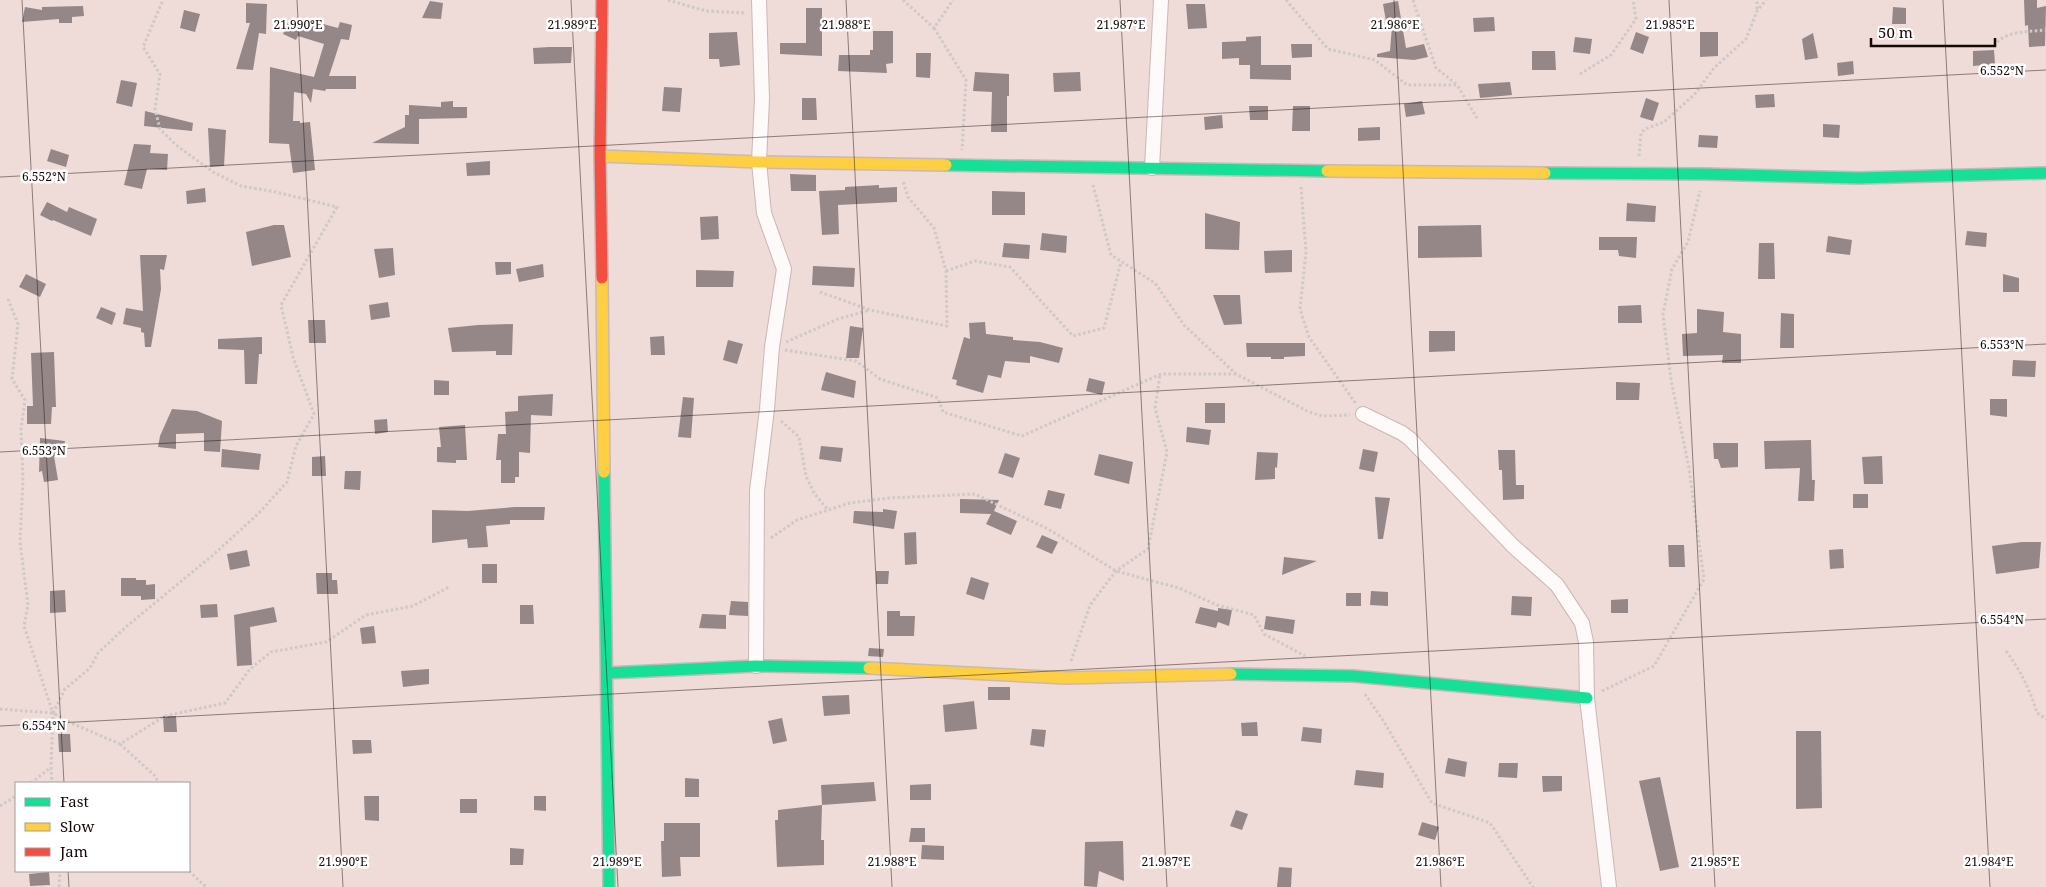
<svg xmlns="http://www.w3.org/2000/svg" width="2046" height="887" font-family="'Noto Serif',serif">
<rect width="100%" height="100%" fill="#efdbd8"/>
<path fill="#958787" d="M2024 0H2037V8L2046 6 2045 46 2029 47 2028 25 2025 26Z
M430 1 443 3 441 19 422 18Z
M1398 1 1406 48 1424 44 1428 57 1414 60 1377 57V54L1390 51 1392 26 1387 27 1383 4Z
M246 3 267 4 266 34 259 33 253 70 236 69 250 23H246Z
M1186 4H1205L1207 28 1188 29Z
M83 6 84 16 72 17V23H59V19L22 22 25 7 42 10V7Z
M1893 7 1906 8V24H1892Z
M806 8H822V56L780 54V43H806Z
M184 10 200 14 195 32 180 28Z
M1494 17 1495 31 1474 32 1473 18Z
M290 18 305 24 308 20 338 28 340 22 352 25 349 40 341 39 329 76H356V89H326L325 91 313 89 311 103 306 94 294 92 293 121H300V123L310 122 315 170 293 173 289 144 269 143 270 67 314 77 324 44 298 36 296 40 283 34Z
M873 31H893V63L886 64 887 73 838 71 839 55H870V50H873Z
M737 32 740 65 720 67 719 59H709V33Z
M1636 32 1649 37 1643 54 1630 49Z
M1700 32H1718V56L1700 57Z
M1813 33 1818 58 1805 60 1802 39Z
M1261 36V65H1291V80L1250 79V65H1239V58L1222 59V42L1246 41V37Z
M1575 37 1592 39 1590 54 1573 52Z
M1291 44H1312V57L1292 58Z
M549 47H572L571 63 534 64 533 48Z
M1994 50 1995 64 1973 66V51Z
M1532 51H1555L1556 70H1532Z
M916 53H931L930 78 916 77Z
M1853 61 1854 74 1838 76 1837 63Z
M975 72 1009 74V96H1007V132H991L992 92 973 91Z
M1080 72 1081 91 1054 92 1053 73Z
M121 80 137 83 132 107 116 103Z
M1510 82 1512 95 1480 98 1478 84Z
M664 87 682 88 680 112 662 111Z
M1774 94 1775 107 1756 108 1755 95Z
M802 98H816L817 120H802Z
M1646 98 1659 103 1653 121 1640 117Z
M453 101V107H467V118L419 119V144L372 143 405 127V115H409V105L441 107V102Z
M1422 101 1425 114 1406 117 1404 104Z
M1249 106H1268V120H1250Z
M1293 106H1310V131H1292Z
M145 111 193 123 192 131 144 126Z
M1222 115 1223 128 1205 130 1204 117Z
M1823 124 1840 125 1839 138 1823 137Z
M1380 127V140L1358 141V128Z
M208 128 226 130 224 166 210 167Z
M1699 135 1718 136 1717 148 1698 147Z
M134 144 151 145 150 153 168 154 167 170 147 169 142 189 124 185Z
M51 149 69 155 66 167 47 161Z
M490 161V175L467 176 466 163Z
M790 174 816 175V191H791Z
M879 185V188L897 187V202L838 205 839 234 822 235 819 191 845 190V187Z
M205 188 206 202 187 204 186 191Z
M992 191 1025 192V215H992Z
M47 202 67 212 69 207 97 219 91 236 53 220 52 221 40 215Z
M1627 203 1656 206 1655 222 1626 221Z
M1205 213 1240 222 1239 250 1205 249Z
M718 216 719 239 701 240 700 217Z
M274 225H284L291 257 252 266 246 232Z
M1481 225 1482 257 1418 258V226Z
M1967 231 1987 233 1986 247 1965 245Z
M1042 233 1067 236 1066 253 1040 250Z
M1828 236 1852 240 1850 255 1826 252Z
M1599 237H1637L1636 258 1619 256 1618 250H1599Z
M1004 243 1030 245 1029 259 1002 257Z
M1759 243H1774L1775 279H1758Z
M393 248 395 275 379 278 374 249Z
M1292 250V272L1265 273 1264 251Z
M140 255H167L164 270 160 269 161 289 151 347H145L144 333 141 332V328L123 324 126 308 143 311Z
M495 262H511V274L496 275Z
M543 264 544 277 519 282 516 269Z
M813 266 855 268 854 287 812 285Z
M696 270 734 271 733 287H696Z
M26 274 46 284 40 297 19 287Z
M2003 274 2019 278V292H2003Z
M1213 295H1240L1242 324 1224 325Z
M388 302 390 317 371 320 369 305Z
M1641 305 1642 323H1618V306Z
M101 307 116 313 112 325 96 318Z
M1697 309 1724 312 1723 332 1741 334V363H1722L1723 355 1683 356 1682 334 1697 333Z
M1781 313 1794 314V348H1780Z
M308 320H325L326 343H309Z
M985 322 986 334 1013 337V340L1040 342 1063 348 1059 363 1030 356V363L1005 361 1001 378 988 375 983 393 956 385 957 380 952 379 964 337 970 339 969 323Z
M513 324 512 355H496V351L452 352 448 328 478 325Z
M850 326 863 328 859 358H846Z
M1429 331H1455V351L1429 352Z
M664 336 665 355H651L650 337Z
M262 337V354H259L257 384H245L244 350 218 349V339Z
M728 340 743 344 737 364 723 360Z
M1246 343H1305V356L1284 357V359H1271V357H1247Z
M54 352 56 407H52L51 424H27V406H33L31 353Z
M2013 360 2036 361 2035 377 2012 376Z
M826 372 856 381 854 398 821 390Z
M1089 378 1105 382 1102 395 1086 391Z
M434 380 449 381V395H434Z
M1616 382 1640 383 1639 400H1616Z
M553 394 552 416 531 415 530 453 519 452V477H515V483H501V460H496L498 434H506L505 412 518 411V396Z
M683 397 694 398 691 438 678 437Z
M1990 399H2007V417L1990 415Z
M1205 403H1225V423H1205Z
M172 409 197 411 222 421 220 452 204 451V433L176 434V449L158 447 160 436Z
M387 419 388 432 375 434 374 420Z
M465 425 467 460H456V463L437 462V447H441L439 427Z
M1187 427 1211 430 1209 445 1186 442Z
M40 438 65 441 62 457 54 456 58 480 44 482 42 471 39 472Z
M1811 440 1812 480H1815L1814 501H1798L1800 468 1765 469 1764 441Z
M1713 443H1738V467L1721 468 1718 459H1714Z
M821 446 843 448 841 462 819 459Z
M222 449 261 454 259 470 221 467Z
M1363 449 1378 452 1374 472 1359 469Z
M1498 450H1515L1516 485H1524V499L1503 500 1502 470H1499Z
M1257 452 1278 453 1277 468 1275 467V479L1255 480Z
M1005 453 1020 458 1013 478 998 473Z
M1099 454 1133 462 1129 484 1094 475Z
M325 456 326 476H312V457Z
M1882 456 1883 484H1864L1862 457Z
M345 471H361L360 490 344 489Z
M1048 490 1065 494 1061 509 1044 505Z
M1853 494H1868V508H1853Z
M1375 497 1390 498 1383 539H1378Z
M960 499 999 500 994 511 1017 521 1011 535 986 524 991 514 960 513Z
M515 507H545L544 520H510V524L486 526 488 547 468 548 467 539 432 543V510L468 511Z
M883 509 897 511 894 529 853 523 854 511 883 512Z
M916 532 917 564 905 565 904 533Z
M1042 535 1058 542 1052 554 1036 547Z
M2022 542H2041L2039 568 1996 574 1992 546Z
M1668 545H1684L1685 567H1669Z
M1843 549 1844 568 1830 569 1829 550Z
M247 550 250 566 230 570 227 554Z
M1284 557 1317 561 1282 575Z
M482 564H497V583H482Z
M876 571H889L888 584H876Z
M316 573H332V580H337L338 594H317Z
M971 577 989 583 984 600 966 594Z
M121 578H136V580H146V585L155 584V599L141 600V596H121Z
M65 590 66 612 50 613V591Z
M1371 591 1388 592V606L1370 605Z
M1346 593H1361V606H1346Z
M1512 596 1532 597 1531 616 1511 615Z
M1628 599V613H1611V600Z
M731 601 748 602V616L729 615Z
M217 604 218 617 201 618 200 605Z
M520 605H533L534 624H520Z
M274 607 277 622 250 627 252 665 237 666 234 615Z
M1200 607 1218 611V608L1232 610 1229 626 1218 622 1216 628 1195 623Z
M887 611H900V616H915L914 636H887Z
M702 614 726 615V629L699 628Z
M1266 616 1295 620 1293 634 1264 629Z
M374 626 376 643 362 644 360 628Z
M869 648 884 649 883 657 868 656Z
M429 669V684L403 687 401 671Z
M988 687H1010V700H988Z
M849 695 850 714 824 716 822 696Z
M974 701 977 729 945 732 943 705Z
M163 716H176L177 732H164Z
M782 718 787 741 773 744 768 721Z
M1257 722 1258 736H1242L1241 723Z
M1303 727 1322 729 1321 743 1301 741Z
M1032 729 1046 730 1044 747 1030 745Z
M1796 731H1821L1822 808 1796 809Z
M58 734H70L71 752H59Z
M352 740H371L372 753 353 754Z
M1448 758 1467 762 1465 777 1445 773Z
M1499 763H1518L1517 778 1498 777Z
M1356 770 1384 773 1383 788 1354 785Z
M1542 776H1562V791L1543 792Z
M1660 777 1679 867 1660 871 1639 781Z
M685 778 699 779V797H685Z
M874 782 876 801 822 805 821 785Z
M931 784V800H910V785Z
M364 796H379V821L365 820Z
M534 796H546V811L534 810Z
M460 799H477V813H460Z
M822 805 821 840H824V865L777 867 775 820H778V810Z
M1236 810 1248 814 1242 830 1230 826Z
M1422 822 1439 827 1435 840 1418 835Z
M664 823H700V857H680L681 876 662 877 661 841H664Z
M911 828H925V842H909Z
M1123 841 1124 881 1099 871 1097 887 1084 886 1085 842Z
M922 845 944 846V860L921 859Z
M510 848 524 849 523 865H510Z
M1279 867 1292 868 1291 887H1277Z
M49 872 50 885 30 886 29 874Z"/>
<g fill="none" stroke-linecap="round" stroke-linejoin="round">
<g stroke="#c8b9b6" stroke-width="16">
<path id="street" d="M1152 168 1161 0
M1363 414 1402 433 1410 439 1513 546 1557 585 1582 623 1586 642 1587 698 1609 887
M756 666 757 491 767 409 772 347 784 269 764 213 759 162 762 99 759 0"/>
</g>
<g stroke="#c8b9b6" stroke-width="14">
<path id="fast" d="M946 165 1327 171
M1545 173 1705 174 1859 178 2046 173
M604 472 609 887
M607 673 756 666 869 668
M1231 674 1353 676 1587 698"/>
</g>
<g stroke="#c8b9b6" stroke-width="14">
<path id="slow" d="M600 156 759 162 946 165
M1327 171 1545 173
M602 278 604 472
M869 668 1066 678 1231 674"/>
</g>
<g stroke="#c8b9b6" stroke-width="14">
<path id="jam" d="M602 278 600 156 602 0"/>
</g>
<path stroke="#cec8c8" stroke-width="3" stroke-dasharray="2.5 2.5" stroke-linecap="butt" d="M668 0 706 11 746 13
M903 0 934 28 953 0
M1286 0 1328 49 1375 60 1407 85H1457L1477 118
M1413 0 1436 68 1456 84
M1757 9V0
M934 28 966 80 962 150
M1994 46C2005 30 2028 32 2046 30
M1580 74 1611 55 1636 19 1633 0
M1639 156 1641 133 1645 129 1664 122 1694 95 1714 68 1746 39 1757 11 1766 0
M1093 185 1111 255 1155 283 1184 325 1236 374 1309 412 1322 416 1350 415
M1301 187 1306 252 1300 309 1309 337 1356 404
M946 271 975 261 1010 267 1073 336 1104 328 1121 262
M820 292 870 310 947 326 946 271 934 228 908 197 903 181
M8 299 18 324 12 379 25 400 21 429 23 480 20 542 28 605 24 626 53 713 51 767 52 783
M786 342 838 319 870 310
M785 350 856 361 880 379 938 398 943 412 1022 436 1161 374H1235
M781 421 799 437 806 476 814 493 828 510
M771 538 797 520 850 503 889 498 975 494 1048 529 1116 571 1179 588 1217 605 1254 615 1264 634 1305 656
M2006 651C2021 671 2030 690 2037 713L2046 719
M1071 661 1090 605 1116 571 1148 549 1167 452 1155 408 1160 375
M1602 691 1654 666 1704 579 1689 468 1671 380 1663 314 1672 269 1688 242 1700 191
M1365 694 1384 722 1432 803 1490 823 1533 887
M0 709 53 713 71 723 120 744 165 716 225 703 250 669 271 652 326 642 366 615 413 606 449 587
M53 713 65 689 90 668 98 653 127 626 213 555 259 513 287 482 296 446 314 414 293 357 281 305 337 207 276 192 241 186 213 172 176 145 160 129 155 109 160 74 143 47 163 0
M120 744 154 775 159 783
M31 783 50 768
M0 806 16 796
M189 871 206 887
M59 887 60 871"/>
<use href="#street" stroke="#fdfaf9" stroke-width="14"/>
<use href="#fast" stroke="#16e098" stroke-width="11"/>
<use href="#slow" stroke="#ffcf43" stroke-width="11"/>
<use href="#jam" stroke="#f24e42" stroke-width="11"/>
</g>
<path fill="none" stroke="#140907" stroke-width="1" stroke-opacity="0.45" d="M22 0 64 783M297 0 343 887M571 0 618 887M846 0 892 887M1120 0 1167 887M1394 0 1441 887M1669 0 1715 887M1943 0 1990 887M0 177 2046 70M0 452 2046 344M0 726 2046 619M68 871 69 887"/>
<g font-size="12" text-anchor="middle" fill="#140907" stroke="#fff" stroke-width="5" stroke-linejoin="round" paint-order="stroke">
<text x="298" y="29">21.990°E</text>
<text x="572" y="29">21.989°E</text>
<text x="846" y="29">21.988°E</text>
<text x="1121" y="29">21.987°E</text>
<text x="1395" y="29">21.986°E</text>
<text x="1670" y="29">21.985°E</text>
<text x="2002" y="75">6.552°N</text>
<text x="44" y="181">6.552°N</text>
<text x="2002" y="349">6.553°N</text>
<text x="44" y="455">6.553°N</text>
<text x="2002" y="624">6.554°N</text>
<text x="44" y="730">6.554°N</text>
<text x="343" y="866">21.990°E</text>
<text x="617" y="866">21.989°E</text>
<text x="892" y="866">21.988°E</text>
<text x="1166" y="866">21.987°E</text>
<text x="1440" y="866">21.986°E</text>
<text x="1715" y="866">21.985°E</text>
<text x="1989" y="866">21.984°E</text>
</g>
<rect x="15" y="782" width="175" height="90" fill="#ffffff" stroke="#a19d9c"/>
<rect x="25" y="798" width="25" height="8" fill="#16e098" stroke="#a19d9c"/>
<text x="60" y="807" font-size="15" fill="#140907">Fast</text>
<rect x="25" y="823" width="25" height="8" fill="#ffcf43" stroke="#a19d9c"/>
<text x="60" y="832" font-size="15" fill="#140907">Slow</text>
<rect x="25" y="848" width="25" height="8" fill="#f24e42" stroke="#a19d9c"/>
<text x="60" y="857" font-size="15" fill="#140907">Jam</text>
<path d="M1871 38v8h124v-8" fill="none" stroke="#140907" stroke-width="2.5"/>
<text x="1878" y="38" font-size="15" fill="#140907" stroke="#ffffff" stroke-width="4" paint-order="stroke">50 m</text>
</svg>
